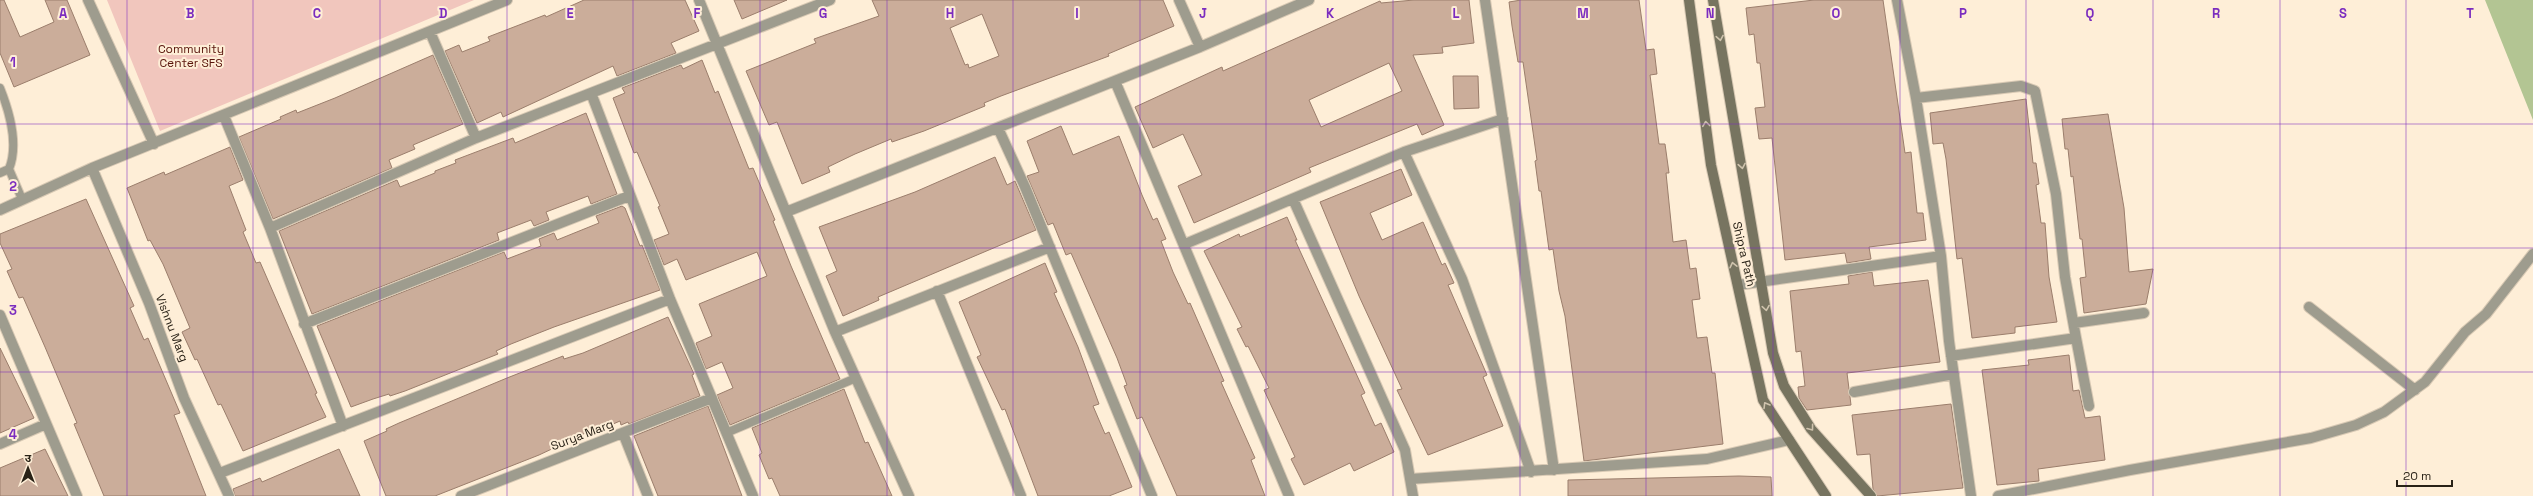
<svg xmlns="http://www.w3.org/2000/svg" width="2533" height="496" font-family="'Space Grotesk','Noto Sans Devanagari',sans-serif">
<rect width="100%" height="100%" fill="#feeed7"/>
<path fill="#f1c6bd" d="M107 0H474L160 131Z"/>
<path fill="#b3c593" d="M2485 0H2533V120Z"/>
<path fill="#cbad9a" stroke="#9b7e6c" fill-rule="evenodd" d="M0 0H4L20 37 54 22 45 0H67L90 55 14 87 0 53Z
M584 0H685L699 31 671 43 676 53 617 76 613 66 503 117 501 112 477 123 445 51 459 45 462 52 490 41 488 37 545 15 546 17Z
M734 0H787L742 19Z
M872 0H1163L1174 26 1108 54 1109 56 1001 96 984 103 985 106 924 131 892 142 891 139 855 154 828 167 830 172 802 184 777 122 769 125 746 71 816 43 814 39 879 16ZM982 14 999 56 969 68 968 64 965 65 950 28Z
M1414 0H1469L1474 43 1442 47 1443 53 1413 55 1444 125 1422 135 1417 124 1309 168 1311 172 1194 223 1178 186 1202 175 1183 134 1153 148 1135 107 1222 67 1223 71 1380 1 1381 3ZM1389 63 1402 91 1321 127 1309 100Z
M1521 0H1639L1646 50 1654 49 1657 74 1650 75 1659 144H1665L1669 173H1666L1673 242 1686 240 1690 269 1696 268 1700 299 1692 300 1697 338 1707 337 1712 373H1715L1723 444 1584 461 1565 316 1559 291 1553 249 1549 250 1541 191H1539L1535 161 1537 160 1523 62H1518L1512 26 1509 2Z
M1814 0H1883L1905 153 1911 152 1917 213H1923L1926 240 1869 247 1871 259 1847 263 1845 253 1785 260 1772 138 1759 139 1755 108 1765 107 1760 63H1757L1754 34 1749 35 1746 8Z
M433 55 463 124 413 145 415 149 389 160 392 168 273 219 239 137 281 119 280 117 296 110 297 113 335 98Z
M702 60 715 93 718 91 749 169 753 168 775 220 773 221 791 266 840 379 730 425 717 395 733 388 722 362 706 369 696 343 712 336 699 304 767 276 757 252 686 280 677 259 664 265 654 240 669 234 658 207 660 206 637 152 634 153 613 98 625 93 622 88 681 65 683 69Z
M1453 76H1478L1479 108 1454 109Z
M2026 99 2033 163H2036L2039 184 2036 185 2041 223H2045L2049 277 2057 322 2015 327V333L1972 338 1962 258 1957 259 1946 159 1943 143 1933 144 1930 113Z
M586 113 617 194 591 204 588 196 546 212 549 220 534 226 531 220 497 233 499 240 312 314 279 231 397 180 400 187 435 173V171L456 163 455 160 513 138 515 143Z
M2108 114 2124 208 2129 272 2153 269 2146 304 2084 313 2080 278 2086 277 2082 239H2080L2073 176 2071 177 2068 149H2065L2062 119Z
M1061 126 1073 155 1119 136 1142 195 1153 220 1157 218 1166 239 1161 241 1173 272 1188 304 1190 303 1224 381 1221 382 1255 458 1251 460 1265 496H1177L1142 417 1137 419 1124 386 1127 385 1117 358 1071 253 1066 255 1053 223 1048 225 1027 176 1039 172 1027 141Z
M230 147 243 180 229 186 246 230 243 232 256 263 260 262 317 393 315 394 326 417 243 451 221 404 218 405 197 359 195 360 182 332 190 328 163 264 150 240 148 241 127 188 164 172 165 175Z
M995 157 1007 185 1015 181 1036 230 878 297 879 300 843 316 826 276 837 271 819 227 915 192Z
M1401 169 1412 195 1370 213 1382 240 1423 222 1442 265 1445 263 1454 283 1448 285 1487 375 1483 377 1503 426 1428 455 1397 390 1402 389 1359 296 1320 202Z
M86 199 134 306 130 308 144 340 148 338 180 413 174 415 206 496H104L74 424 77 423 45 347 23 297 19 298 7 271 12 269 0 243V234Z
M622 206 625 208 640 246 642 245 660 290 554 327 511 344 496 351 498 354 405 391 390 396 389 394 373 399 351 407 317 326 504 252 507 259 541 246 539 239 554 233 557 240 599 223 596 216Z
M1287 217 1297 240H1295L1365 393 1361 395 1375 426 1381 423 1394 452 1354 471 1350 463 1304 485 1291 459 1295 457 1264 390 1269 388 1248 346 1246 347 1237 329 1242 327 1204 251 1239 234 1240 237Z
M1045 263 1057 292 1054 293 1078 347 1099 404 1093 406 1105 434 1109 432 1132 487 1109 496H1038L1005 409 1002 410 977 357 981 355 959 302Z
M1872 272 1874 286 1928 280 1940 362 1847 373 1851 405 1807 410 1799 398 1798 387 1805 386 1801 351 1796 352 1790 291 1849 284 1848 276Z
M668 317 694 374 692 375 700 396 629 424 628 422 621 425 620 421 597 431 596 429 555 445 556 447 539 455 435 496H386L364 441 387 431 386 429 399 423 507 378 563 356 564 359 583 353Z
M0 348 34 418 0 433Z
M2069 355 2073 391 2079 390 2085 418 2100 416 2105 460 2038 469 2039 481 1997 485 1982 370 2029 365 2028 360Z
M844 389 865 443 868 442 892 496H780L772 478 769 479 759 455 762 453 752 428Z
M1951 404 1963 488 1877 496 1873 489 1870 454 1857 455 1852 415Z
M708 406 742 496H658L634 436Z
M45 449 68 496H0V468Z
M339 449 360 496H235L233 489 260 478 262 482Z
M1739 476 1771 477 1772 496H1568V480Z"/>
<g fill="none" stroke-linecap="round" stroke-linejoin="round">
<g stroke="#d8c9b4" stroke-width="10">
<path id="lane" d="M0 88C10 113 19 144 9 169L0 173
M9 169 22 199
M726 433 856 378"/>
</g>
<g stroke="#d8c9b4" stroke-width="12">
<path id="street" d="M88 0 154 144
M699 0 835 332 909 496
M1179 0 1200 47
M1485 0 1554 470
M1897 0 1916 98 1941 256 1949 341 1971 496
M430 32 476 138
M1115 81 1289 496
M1916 98 2021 86 2035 91 2056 194 2065 277 2076 338 1951 356
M224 116 270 228 343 426
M998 128 1025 187 1152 496
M1404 152 1462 279 1531 472
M92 168 149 303 184 398 229 496
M1293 199 1405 450 1413 496
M0 210 92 168 507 0
M786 212 1200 47 1309 0
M270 228 476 138 591 93
M1185 244 1404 152 1503 119
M1738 285 1941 256
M937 291 1021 496
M2309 307 2415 390
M0 315 77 496
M2074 323 2144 313
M304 324 629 196
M835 332 1050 247
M2076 338 2089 406
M1854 392 1954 374
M623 433 648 496
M0 444 46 424
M220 473 670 299
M1410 479 1707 459 1789 440
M461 496 712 398
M753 496 670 299 591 93 830 0
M1998 496 2130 470 2311 438 2356 425 2384 412 2425 382 2465 332 2486 314 2533 254"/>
</g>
<g stroke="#d8c9b4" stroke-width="12">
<path id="secondary" d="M1689 0 1711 165 1763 400 1826 496
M1713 0 1773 353 1784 386 1811 429 1871 496"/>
</g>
<use href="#lane" stroke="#9e9c8e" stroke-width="8"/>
<use href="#street" stroke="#9e9c8e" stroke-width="10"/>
<use href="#secondary" stroke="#777460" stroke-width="10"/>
</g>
<defs><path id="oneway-chevron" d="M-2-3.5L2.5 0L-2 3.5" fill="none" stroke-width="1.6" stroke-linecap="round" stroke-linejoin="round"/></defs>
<g stroke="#cfc3ad">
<use href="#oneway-chevron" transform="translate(1720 38) rotate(80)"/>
<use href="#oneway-chevron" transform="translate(1706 124) rotate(-97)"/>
<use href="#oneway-chevron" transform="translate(1742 166) rotate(80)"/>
<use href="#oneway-chevron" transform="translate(1733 265) rotate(-103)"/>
<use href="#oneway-chevron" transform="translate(1766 308) rotate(81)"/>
<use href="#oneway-chevron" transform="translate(1766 405) rotate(-121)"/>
<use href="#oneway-chevron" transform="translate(1811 428) rotate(53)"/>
</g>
<path fill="none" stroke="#7b2cbf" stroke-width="1" stroke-opacity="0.55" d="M127 0V496M253 0V496M380 0V496M507 0V496M633 0V496M760 0V496M887 0V496M1013 0V496M1140 0V496M1266 0V496M1393 0V496M1520 0V496M1646 0V496M1773 0V496M1900 0V496M2026 0V496M2153 0V496M2280 0V496M2406 0V496M0 124H2533M0 248H2533M0 372H2533"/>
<g text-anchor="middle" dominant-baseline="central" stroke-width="4" stroke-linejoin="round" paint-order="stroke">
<g font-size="12" fill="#59150c" stroke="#feeed7">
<text x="191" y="49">Community<tspan x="191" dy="14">Center SFS</tspan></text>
</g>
<g font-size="12" fill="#292217" stroke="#feeed7">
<text transform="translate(1744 254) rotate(77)">Shipra Path</text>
<text transform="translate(172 328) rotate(69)">Vishnu Marg</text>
<text transform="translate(582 435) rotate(-21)">Surya Marg</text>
</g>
</g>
<g font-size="13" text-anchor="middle" font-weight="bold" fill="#7b2cbf" stroke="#feeed7" stroke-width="4" stroke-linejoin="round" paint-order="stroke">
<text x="63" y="18">A</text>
<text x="190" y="18">B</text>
<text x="317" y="18">C</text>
<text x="443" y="18">D</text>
<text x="570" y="18">E</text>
<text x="697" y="18">F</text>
<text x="823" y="18">G</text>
<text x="950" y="18">H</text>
<text x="1077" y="18">I</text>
<text x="1203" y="18">J</text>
<text x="1330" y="18">K</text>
<text x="1456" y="18">L</text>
<text x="1583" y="18">M</text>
<text x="1710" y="18">N</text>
<text x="1836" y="18">O</text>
<text x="1963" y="18">P</text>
<text x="2090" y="18">Q</text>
<text x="2216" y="18">R</text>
<text x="2343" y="18">S</text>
<text x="2470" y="18">T</text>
<text x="13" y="67">1</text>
<text x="13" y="191">2</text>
<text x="13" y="315">3</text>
<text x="13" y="439">4</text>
</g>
<g transform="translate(28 468)" stroke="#feeed7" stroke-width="3" paint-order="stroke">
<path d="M0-3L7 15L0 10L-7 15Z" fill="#292217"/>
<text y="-6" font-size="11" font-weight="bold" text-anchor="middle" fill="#292217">उ</text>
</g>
<path d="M2397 480v6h55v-6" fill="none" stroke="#292217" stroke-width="2"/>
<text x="2403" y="480" font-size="12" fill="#292217" stroke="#feeed7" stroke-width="3" paint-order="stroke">20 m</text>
</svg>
